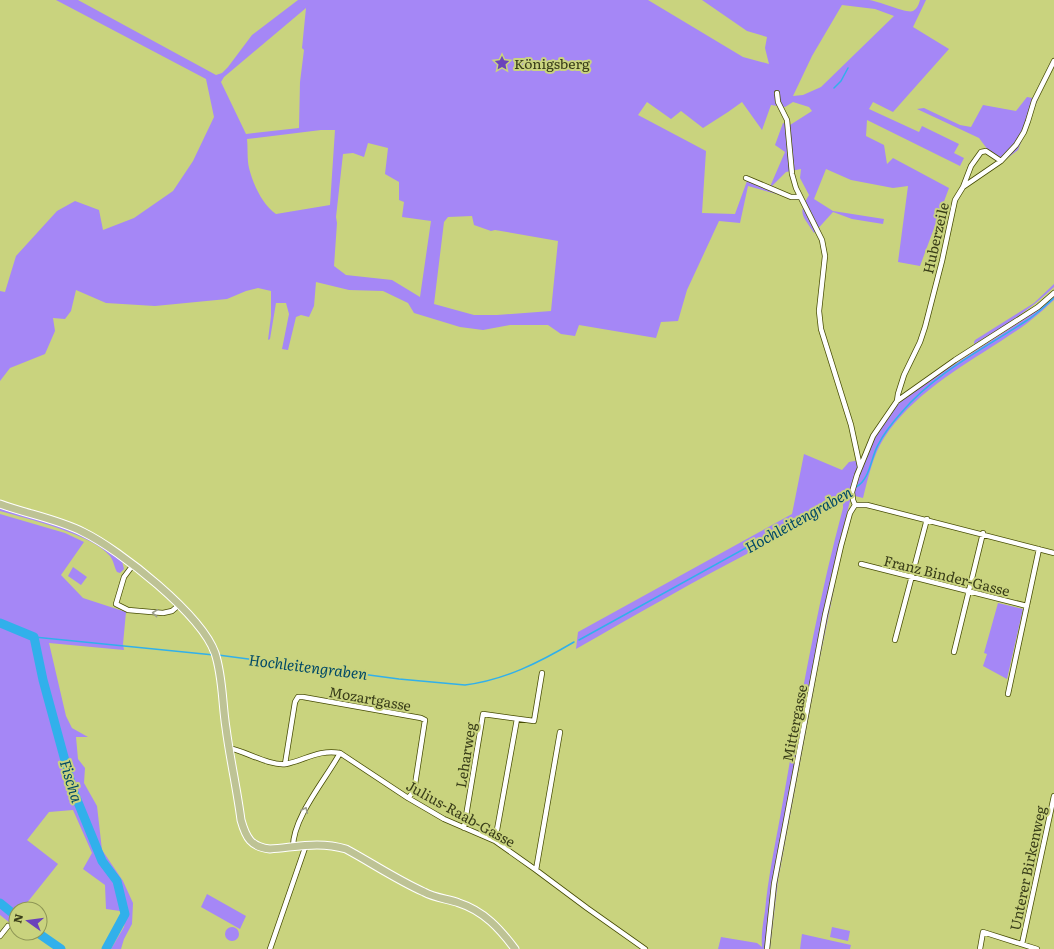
<svg xmlns="http://www.w3.org/2000/svg" width="1054" height="949" font-family="Literata,serif">
<rect width="100%" height="100%" fill="#c9d37e"/>
<path fill="#a587f6" fill-rule="evenodd" d="M56 0H78L216 75 222 73 228 67 252 35 298 0H648L743 57 769 64 765 48 767 37 747 31 702 0H869C879 1 907 14 913 11 917 9 919 4 920 0H926L913 27 949 49 893 112 873 102 869 109 919 132 922 126 959 144 954 153 964 158 960 166 867 120 866 136 884 145 887 164 893 158 949 188 920 266 898 262 908 186 893 188 851 180 826 169 814 199 833 211 884 219 883 224 852 219 833 212 814 233C803 215 797 215 809 195L800 178 801 169 786 172 769 189 780 195 748 186 740 223 719 221 687 290 678 321 661 322 656 338 579 325 575 336 561 334 548 325H510L483 330 460 327 414 313 408 303 383 291 349 290 316 282 314 306 309 317 301 315 296 317 288 350 282 349 289 314 286 303H276L270 339 268 340 271 316V291L258 288 246 291 227 299 155 306 106 303 76 290 71 311 65 319 53 318 55 331 45 354 10 368 0 381V291L5 292 16 256 57 211 75 201 99 210 103 230 134 218 173 191 193 161 214 117 206 79ZM842 5 875 9 894 16 821 87 803 95 793 96 812 56ZM306 8 302 48 304 50 300 82 299 128 246 134 221 82 224 77ZM647 102 671 119 681 111 703 128 728 112 742 102 762 130 771 105 785 107 793 102 809 107 812 111 790 125 783 123 775 145 785 152 769 189 747 181 735 214 702 213 706 151 638 115ZM321 130H335L330 205 276 214C262 204 253 184 249 168 247 159 248 149 247 139ZM368 143 388 148 385 174 399 182V200L404 202 402 217 431 221 420 297 392 280 346 275 334 266 337 223 336 217 343 154 353 153 364 157ZM472 216 474 225 491 231 495 230 558 241 551 311 497 315H474L434 304 444 222 448 217Z
M1027 97 1038 99 1018 150 1005 160 988 150 979 138 917 109 924 108 960 125 971 127 983 105 1016 111Z
M1054 284V287C1030 310 1003 327 974 344V342L975 340 1034 303Z
M1054 296V300C1046 307 1039 314 1031 320 1022 328 1011 334 1001 341 959 368 912 395 884 438 873 455 868 478 863 498L855 496 850 501 830 582 835 584 817 672 778 880 770 949H718L721 937 757 943 762 947C761 935 763 923 765 911 768 878 775 845 781 812 799 710 816 608 843 508V504L840 503C812 513 787 533 760 547 698 579 637 614 576 649L578 632 792 514 804 454 842 470 849 462 866 459C874 439 884 417 900 402L944 371 1026 318Z
M0 506 68 528 96 542 122 561 124 569 120 573 117 572C114 567 114 561 110 556 92 534 28 519 0 511Z
M0 514 65 533 84 542 61 575 83 598 126 612 123 644 124 650 49 643 66 716 72 728 88 737H76L78 759 85 768 84 783 97 806 102 850 123 881 133 903 132 924 124 939 121 949H111L124 927 127 910 120 911 106 909 105 885 83 869 92 853 73 810 49 812 27 840 58 864 22 909H16V916L10 923 0 915Z
M73 567 87 577 81 585 68 576Z
M998 603 1023 609 1007 679 983 666 987 654 984 653Z
M207 894 246 916 240 929 201 907Z
M832 927 850 931 848 941 830 937Z
M225 934a7 7 0 1 1 14 0a7 7 0 1 1-14 0Z
M802 934 851 945 850 949H800Z"/>
<g fill="none" stroke-linecap="round" stroke-linejoin="round">
<path stroke="#31b0eb" stroke-width="1.5" d="M834 88 841 81 848 68
M856 487C870 480 871 457 878 445 884 433 893 422 901 413 935 373 983 349 1026 321 1036 315 1045 306 1054 298
M34 637 214 655
M579 640 851 490
M218 655 399 679 465 685C505 680 540 662 574 642"/>
<path stroke="#31b0eb" stroke-width="9" d="M0 623 34 637 43 680 73 790 102 861 117 881 125 914 106 949
M0 903 16 916
M38 933 61 949"/>
<g stroke="#474c04" stroke-width="6">
<path id="minor" d="M777 93 778 102 787 120 792 174 796 188 822 240 825 256 819 311 821 329 851 425 860 467
M746 178 791 197H800
M963 187 971 166 981 152 986 151 1001 161
M897 401 898 394 904 375 920 342 925 327 942 261 955 200 963 187 1001 161 1016 145 1024 132 1028 121 1034 101 1054 61
M855 505H867L1054 553
M861 564 1027 606
M133 565 124 577 116 604 128 610 163 613 172 611 179 605
M895 640 927 519
M954 652 983 533
M1008 694 1039 549
M229 748C245 751 269 766 286 764 305 760 320 749 340 753L408 798 444 819 495 841 536 870 587 908 645 949
M285 764 295 702 298 697H303L421 718 425 720 414 791 408 798
M464 828 483 714 534 721 542 673
M495 841 517 719
M293 847C293 817 326 779 340 753
M536 870 560 732
M0 936 8 926
M1022 944 1054 796
M270 949 306 845
M767 949 774 884 825 615 841 546 850 513 855 505 853 500 852 492 857 475 873 436 897 401 955 360 1038 307 1054 293
M980 949 983 932 1037 949"/>
</g>
<g stroke="#fff" stroke-width="9">
<path id="primary" d="M0 504C27 514 57 519 83 532 120 550 201 614 215 653 223 677 222 703 226 728 230 759 237 789 241 820 246 838 251 847 270 849 297 847 319 841 346 849 372 863 397 880 424 892 435 898 448 899 459 903 484 911 500 929 515 949"/>
</g>
<use href="#minor" stroke="#fff" stroke-width="4.5"/>
<use href="#primary" stroke="#bec395" stroke-width="7"/>
</g>
<defs><path id="oneway-chevron" d="M-2-3.5L2.5 0L-2 3.5" fill="none" stroke-width="1.6" stroke-linecap="round" stroke-linejoin="round"/></defs>
<g stroke="#9c9e8c">
<use href="#oneway-chevron" transform="translate(155 613) rotate(-174)"/>
<use href="#oneway-chevron" transform="translate(305 810) rotate(-65)"/>
</g>
<defs>
<g id="sight-bare" transform="scale(1.2)"><path d="M0-6L1.8-2.2L6-1.7L2.9 1.2L3.7 5.4L0 3.3L-3.7 5.4L-2.9 1.2L-6-1.7L-1.8-2.2Z" fill="#6b43bb" stroke="#c9d37e" stroke-width="2.5" paint-order="stroke"/></g>
</defs>
<g fill-rule="evenodd">
<use href="#sight-bare" x="502" y="63"/>
</g>
<g text-anchor="middle" dominant-baseline="central" stroke-width="4" stroke-linejoin="round" paint-order="stroke">
<g font-size="14" fill="#393d19" stroke="#c9d37e" text-anchor="start">
<text x="514" y="63">Königsberg</text>
</g>
<g font-size="14" fill="#393d19" stroke="#c9d37e">
<text transform="translate(935 238) rotate(-77)">Huberzeile</text>
<text transform="translate(947 575) rotate(14)">Franz Binder-Gasse</text>
<text transform="translate(370 698) rotate(10)">Mozartgasse</text>
<text transform="translate(794 723) rotate(-79)">Mittergasse</text>
<text transform="translate(465 755) rotate(-81)">Leharweg</text>
<text transform="translate(461 813) rotate(29)">Julius-Raab-Gasse</text>
<text transform="translate(1027 868) rotate(-78)">Unterer Birkenweg</text>
</g>
<g font-size="15" font-style="italic" fill="#004966" stroke="#c9d37e">
<text transform="translate(798 519) rotate(-29)">Hochleitengraben</text>
<text transform="translate(308 666) rotate(7)">Hochleitengraben</text>
<text transform="translate(72 781) rotate(73)">Fischa</text>
</g>
</g>
<g transform="translate(28 921) rotate(284)"><circle r="19" fill="#c9d37e" stroke="#8f9756"/>
<path d="M0-3L7 15L0 10L-7 15Z" fill="#6b43bb"/>
<text y="-6" font-size="11" font-weight="bold" text-anchor="middle" fill="#393d19">N</text>
</g>
</svg>
